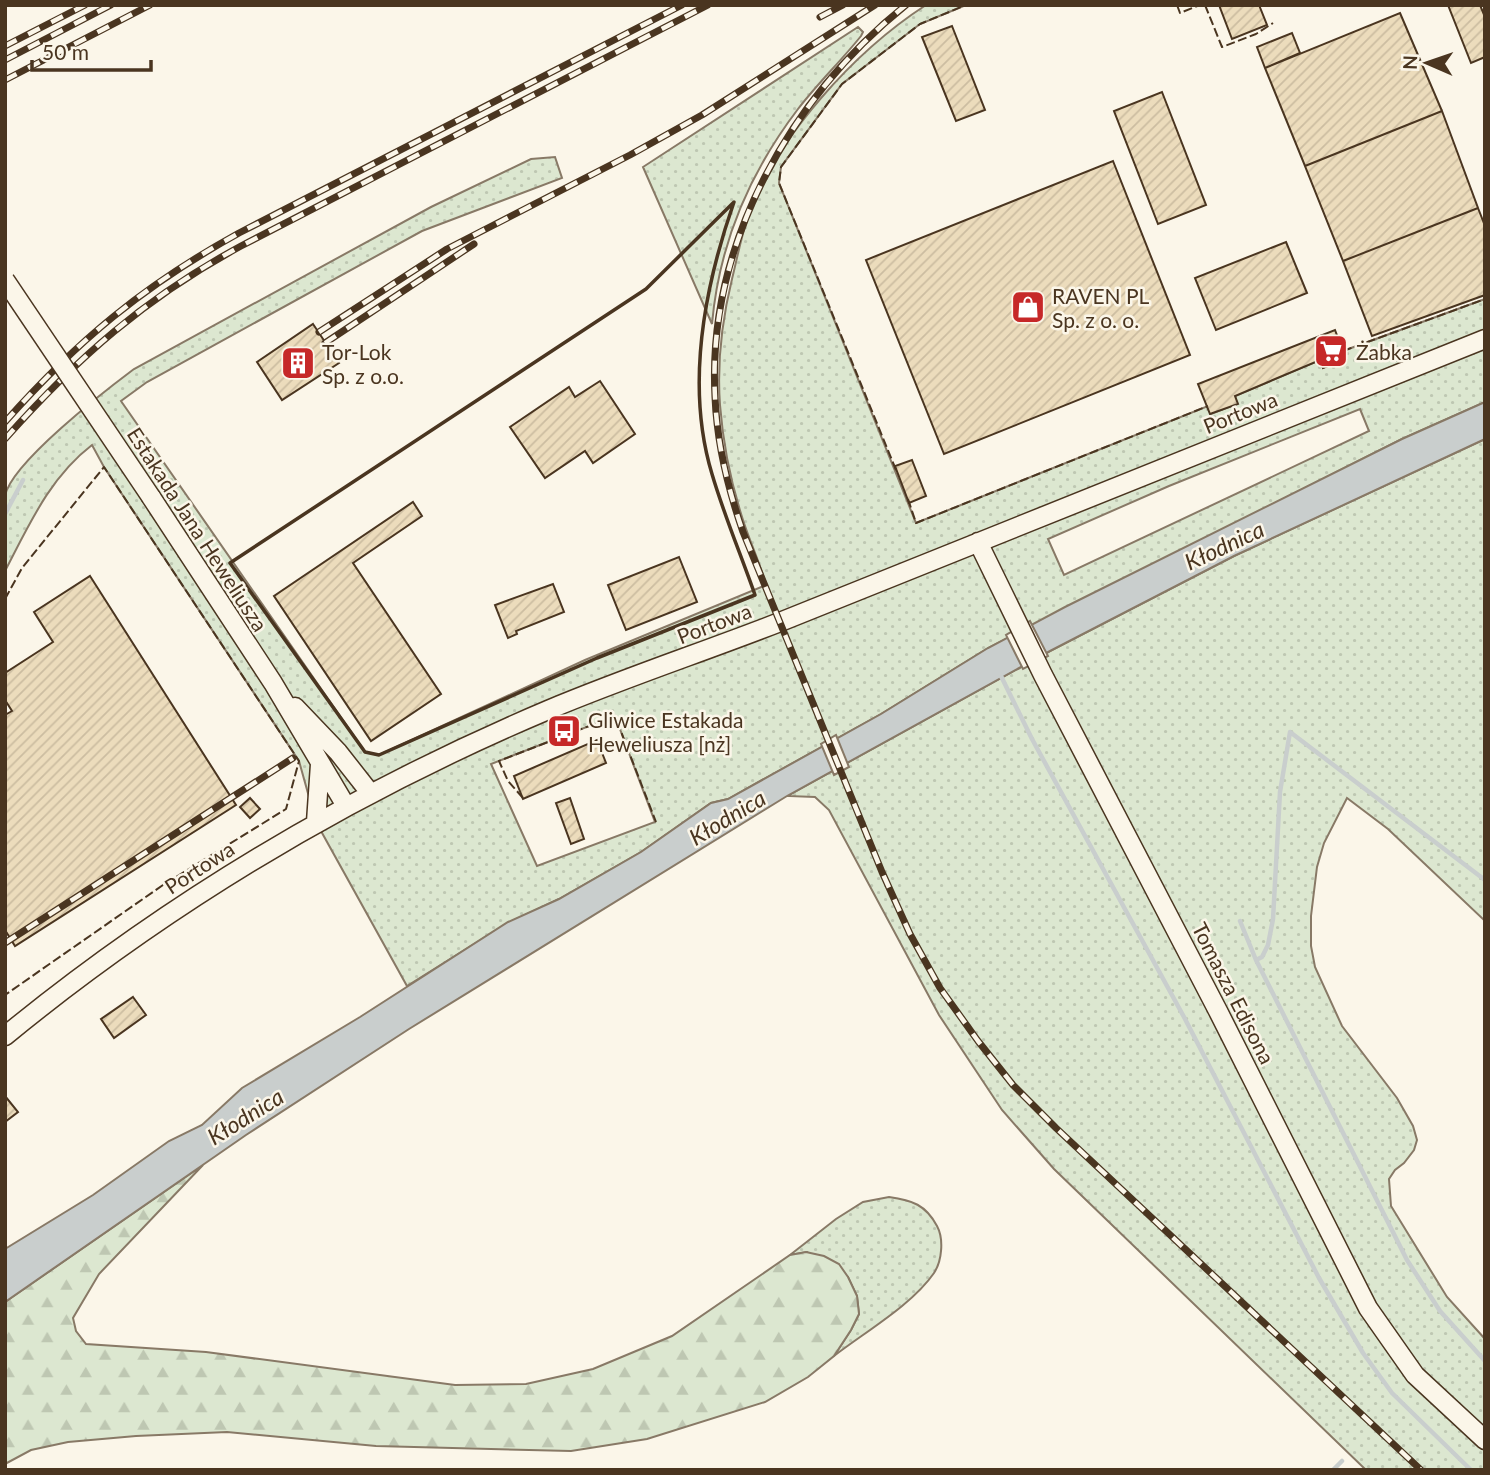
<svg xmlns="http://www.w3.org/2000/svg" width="1490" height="1475" font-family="Lato,sans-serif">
<defs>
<pattern id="green-dots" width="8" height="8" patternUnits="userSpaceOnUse" patternTransform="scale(1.75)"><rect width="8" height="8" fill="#dce7d0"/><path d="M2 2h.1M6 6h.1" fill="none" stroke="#bec7b2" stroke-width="1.8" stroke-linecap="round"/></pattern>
<pattern id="forest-firs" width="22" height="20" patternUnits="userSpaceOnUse" patternTransform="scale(1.75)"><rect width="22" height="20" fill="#dce7d0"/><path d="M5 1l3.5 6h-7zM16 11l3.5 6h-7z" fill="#bec7b2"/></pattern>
<pattern id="building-hatch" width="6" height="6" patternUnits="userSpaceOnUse" patternTransform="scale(1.75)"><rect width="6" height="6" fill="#ecdcbc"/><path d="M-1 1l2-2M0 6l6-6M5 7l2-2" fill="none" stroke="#ccbda1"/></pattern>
</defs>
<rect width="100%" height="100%" fill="#fbf6e9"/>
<path fill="url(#green-dots)" stroke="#887966" stroke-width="2" fill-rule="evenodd" d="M926 5H966L920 24 842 84 781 167 779 183 916 523 1208 406 1211 414 1237 404 1235 396 1320 360 1323 368 1345 359 1343 351 1485 299V402L1402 439 988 648 881 714 728 799 711 803 641 852 559 899 508 923 407 986 316 822 299 761 104 467 92 445C50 477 29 525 5 571 5 549 2 516 5 496 11 463 106 390 134 369L431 207 531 159 555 157 562 178 422 231 147 382 121 401 365 752 379 755 585 660 766 585C760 563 750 542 743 520 731 483 723 444 720 405 717 364 722 320 732 279 737 259 741 237 748 217 776 137 855 51 926 5ZM1360 409 1369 431 1064 575 1048 539 1169 486ZM615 716 655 822 537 866 491 764Z
M858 27 863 32 861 36C841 61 818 83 798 109 750 172 719 244 712 324L643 167Z
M1485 439V921L1388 829 1347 798 1324 843 1317 867 1311 916V946L1315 967 1342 1026 1397 1098 1413 1126 1417 1140 1414 1150 1404 1163 1395 1170 1389 1179 1391 1206 1447 1297 1485 1339V1470H1366L1054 1169 1002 1110 939 1015 829 810 815 797 787 796 1050 651 1234 556Z
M889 1197C912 1200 926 1205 937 1226 944 1239 942 1261 934 1273 912 1305 865 1332 834 1356L851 1330 859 1314 857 1296 848 1277 807 1252 790 1255 836 1219 863 1202Z"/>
<path fill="url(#forest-firs)" stroke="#887966" stroke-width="2" d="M203 1165 99 1274 73 1318 76 1331 86 1344 206 1352 455 1385 526 1384 593 1369 672 1336 790 1255 806 1252 824 1256 839 1264 848 1277 857 1296 859 1314 851 1330 834 1356 808 1377 765 1402 647 1439 571 1451 376 1446 227 1432 136 1436 68 1442 31 1450 5 1464V1302Z"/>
<path fill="#c9cecd" stroke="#887966" stroke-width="2" d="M1485 402V439L1234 556 1050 651 787 796 409 1029 246 1135 5 1302V1249L93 1195 169 1141 202 1125 242 1088 360 1017 508 922 559 899 641 852 711 803 728 799 881 714 988 648 1065 607 1402 439Z"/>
<path fill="#fbf6e9" stroke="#887966" stroke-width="2" d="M1030 621 1048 656 1023 669 1006 635Z
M836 735 849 767 834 775 821 744Z"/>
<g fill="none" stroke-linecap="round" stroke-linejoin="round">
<path stroke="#c9cecd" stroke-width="4.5" d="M5 514 23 480
M1000 674 1032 739 1184 1017 1319 1278 1363 1353 1392 1393 1471 1470
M1240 921 1256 960 1262 957 1268 945 1273 919 1280 792 1290 732 1485 880
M1256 960 1407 1260 1440 1311 1485 1361
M1333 1470 1342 1461"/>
</g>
<path fill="url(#building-hatch)" stroke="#4a3520" stroke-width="2" d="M1219 5H1259L1267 25 1232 39Z
M1448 5H1480L1485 17V57L1471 63Z
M1400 13 1442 111 1305 166 1265 68Z
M952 26 985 110 956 121 922 37Z
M1292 33 1300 53 1265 68 1257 47Z
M1162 92 1206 205 1158 224 1114 111Z
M1442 111 1478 208 1343 261 1305 166Z
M1113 161 1190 355 944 454 866 260Z
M1478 208 1485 226V295L1372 336 1343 261Z
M1286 242 1307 293 1216 330 1195 278Z
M313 324 339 363 282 400 257 362Z
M1335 330 1346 359 1323 368 1320 360 1235 396 1238 404 1210 414 1198 384Z
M600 381 635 434 593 463 585 451 545 478 510 427 569 387 575 397Z
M912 460 926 496 909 503 895 466Z
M413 502 422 516 353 563 441 694 371 741 274 596Z
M679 557 697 602 626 630 608 585Z
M90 576 236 805 15 946 5 930V715L12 711 5 700V673L53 642 34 612Z
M553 584 564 612 516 631 517 634 508 638 495 605Z
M597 740 606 763 523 799 514 776Z
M250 798 260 809 250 818 240 807Z
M570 798 584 839 571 844 556 803Z
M133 997 146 1015 114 1038 101 1019Z
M5 1096 18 1112 5 1122Z"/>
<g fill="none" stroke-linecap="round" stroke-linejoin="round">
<g stroke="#4a3520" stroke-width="21">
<path id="minor" d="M151 497 273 683 346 806
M978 542 1043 675 1218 1011 1368 1308 1415 1375 1485 1440
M295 707 338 752 371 794
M316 822 320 764
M5 1036C170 901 352 793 548 710 624 678 703 652 780 622 1016 529 1251 435 1485 339"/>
</g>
<use href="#minor" stroke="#fbf6e9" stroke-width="18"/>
<g stroke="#4a3520" stroke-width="7">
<path id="rail" d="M906 5C789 99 707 245 715 397 717 444 728 489 743 532L882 872 910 934 940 988 978 1041 1013 1085 1056 1128 1421 1470
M820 17 843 5
M5 46 85 5
M5 60 111 5
M5 80 150 5
M319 332 447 249 630 155 702 115 875 5
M325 343 474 244
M5 422C78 340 143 286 239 233L682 5
M5 439C77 358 145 298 241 246L708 5
M5 943 293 758"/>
</g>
<use href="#rail" stroke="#fbf6e9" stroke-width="4.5" stroke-dasharray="13" stroke-linecap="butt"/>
<g stroke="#4a3520" stroke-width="21" stroke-linecap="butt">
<path id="minor-bridge" d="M5 280 151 497"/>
</g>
<use href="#minor-bridge" stroke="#fbf6e9" stroke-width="18"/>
<path stroke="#4a3520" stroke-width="2" stroke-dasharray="9 3.5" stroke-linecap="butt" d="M1177 5 1180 13 1200 5
M1205 5 1222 47 1256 34 1273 23
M1343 351 1485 299
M896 470 779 183 781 167 842 84 920 24 966 5
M908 499 916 523 1208 406
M5 599 22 568 104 467 299 761 286 809 163 885 5 995
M523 798 508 781 499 761 615 716 656 822"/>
<path stroke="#4a3520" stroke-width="3.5" d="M734 202C704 288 685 385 712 474 724 515 741 555 755 595L597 658 379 755 365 752 230 563 646 289Z"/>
</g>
<defs>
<g id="shop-square" transform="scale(1.75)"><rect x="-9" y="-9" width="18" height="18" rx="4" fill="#c62828" stroke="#fbf6e9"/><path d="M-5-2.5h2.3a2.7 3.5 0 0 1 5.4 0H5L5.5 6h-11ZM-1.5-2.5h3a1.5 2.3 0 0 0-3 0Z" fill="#fff"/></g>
<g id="supermarket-square" transform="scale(1.75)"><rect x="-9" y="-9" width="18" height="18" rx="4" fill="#c62828" stroke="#fbf6e9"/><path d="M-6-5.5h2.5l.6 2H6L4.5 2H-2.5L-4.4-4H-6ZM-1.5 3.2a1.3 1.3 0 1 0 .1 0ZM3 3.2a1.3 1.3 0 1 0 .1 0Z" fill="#fff"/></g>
<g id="building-square" transform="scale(1.75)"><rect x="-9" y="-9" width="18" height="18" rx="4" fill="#c62828" stroke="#fbf6e9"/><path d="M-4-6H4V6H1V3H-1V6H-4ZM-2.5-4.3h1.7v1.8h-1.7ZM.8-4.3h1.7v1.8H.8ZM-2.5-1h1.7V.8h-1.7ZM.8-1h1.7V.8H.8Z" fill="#fff"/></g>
<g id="bus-square" transform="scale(1.75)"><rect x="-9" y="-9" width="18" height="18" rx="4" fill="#c62828" stroke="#fbf6e9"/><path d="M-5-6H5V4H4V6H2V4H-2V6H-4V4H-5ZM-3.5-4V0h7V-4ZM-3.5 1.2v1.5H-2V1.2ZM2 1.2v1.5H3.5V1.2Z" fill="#fff"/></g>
</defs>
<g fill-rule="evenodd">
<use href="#shop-square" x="1028" y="307"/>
<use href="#supermarket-square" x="1331" y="351"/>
<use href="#building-square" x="298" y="363"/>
<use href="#bus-square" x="564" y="731"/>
</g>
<g text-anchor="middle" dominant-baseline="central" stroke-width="5" stroke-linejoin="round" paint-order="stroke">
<g font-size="21" fill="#4a3520" stroke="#fbf6e9" text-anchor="start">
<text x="1052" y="295">RAVEN PL<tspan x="1052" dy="24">Sp. z o. o.</tspan></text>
<text x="322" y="351">Tor-Lok<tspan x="322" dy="24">Sp. z o.o.</tspan></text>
<text x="1356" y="351">Żabka</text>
<text x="588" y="719">Gliwice Estakada<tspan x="588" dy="24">Heweliusza [nż]</tspan></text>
</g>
<g font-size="21" fill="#4a3520" stroke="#fbf6e9">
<text transform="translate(1240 412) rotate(-22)">Portowa</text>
<text transform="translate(198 529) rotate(57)">Estakada Jana Heweliusza</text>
<text transform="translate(714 623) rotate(-21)">Portowa</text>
<text transform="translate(199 867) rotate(-33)">Portowa</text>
<text transform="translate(1234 993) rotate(63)">Tomasza Edisona</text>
</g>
<g font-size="23" font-style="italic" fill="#4a3520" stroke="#fbf6e9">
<text transform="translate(1224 545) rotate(-25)">Kłodnica</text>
<text transform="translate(727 817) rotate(-31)">Kłodnica</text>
<text transform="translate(245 1116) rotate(-32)">Kłodnica</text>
</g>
</g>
<rect width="1490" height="1475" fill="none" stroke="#4a3520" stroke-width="14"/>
<g transform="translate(1427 63) rotate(272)" stroke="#fbf6e9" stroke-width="5" paint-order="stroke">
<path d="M0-5L12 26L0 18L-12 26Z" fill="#4a3520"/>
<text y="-10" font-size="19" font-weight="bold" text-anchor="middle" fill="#4a3520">N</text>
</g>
<path d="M32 60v10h119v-10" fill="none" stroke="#4a3520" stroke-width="3.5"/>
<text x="42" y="60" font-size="21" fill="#4a3520" stroke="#fbf6e9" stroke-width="5" paint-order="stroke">50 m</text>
</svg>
